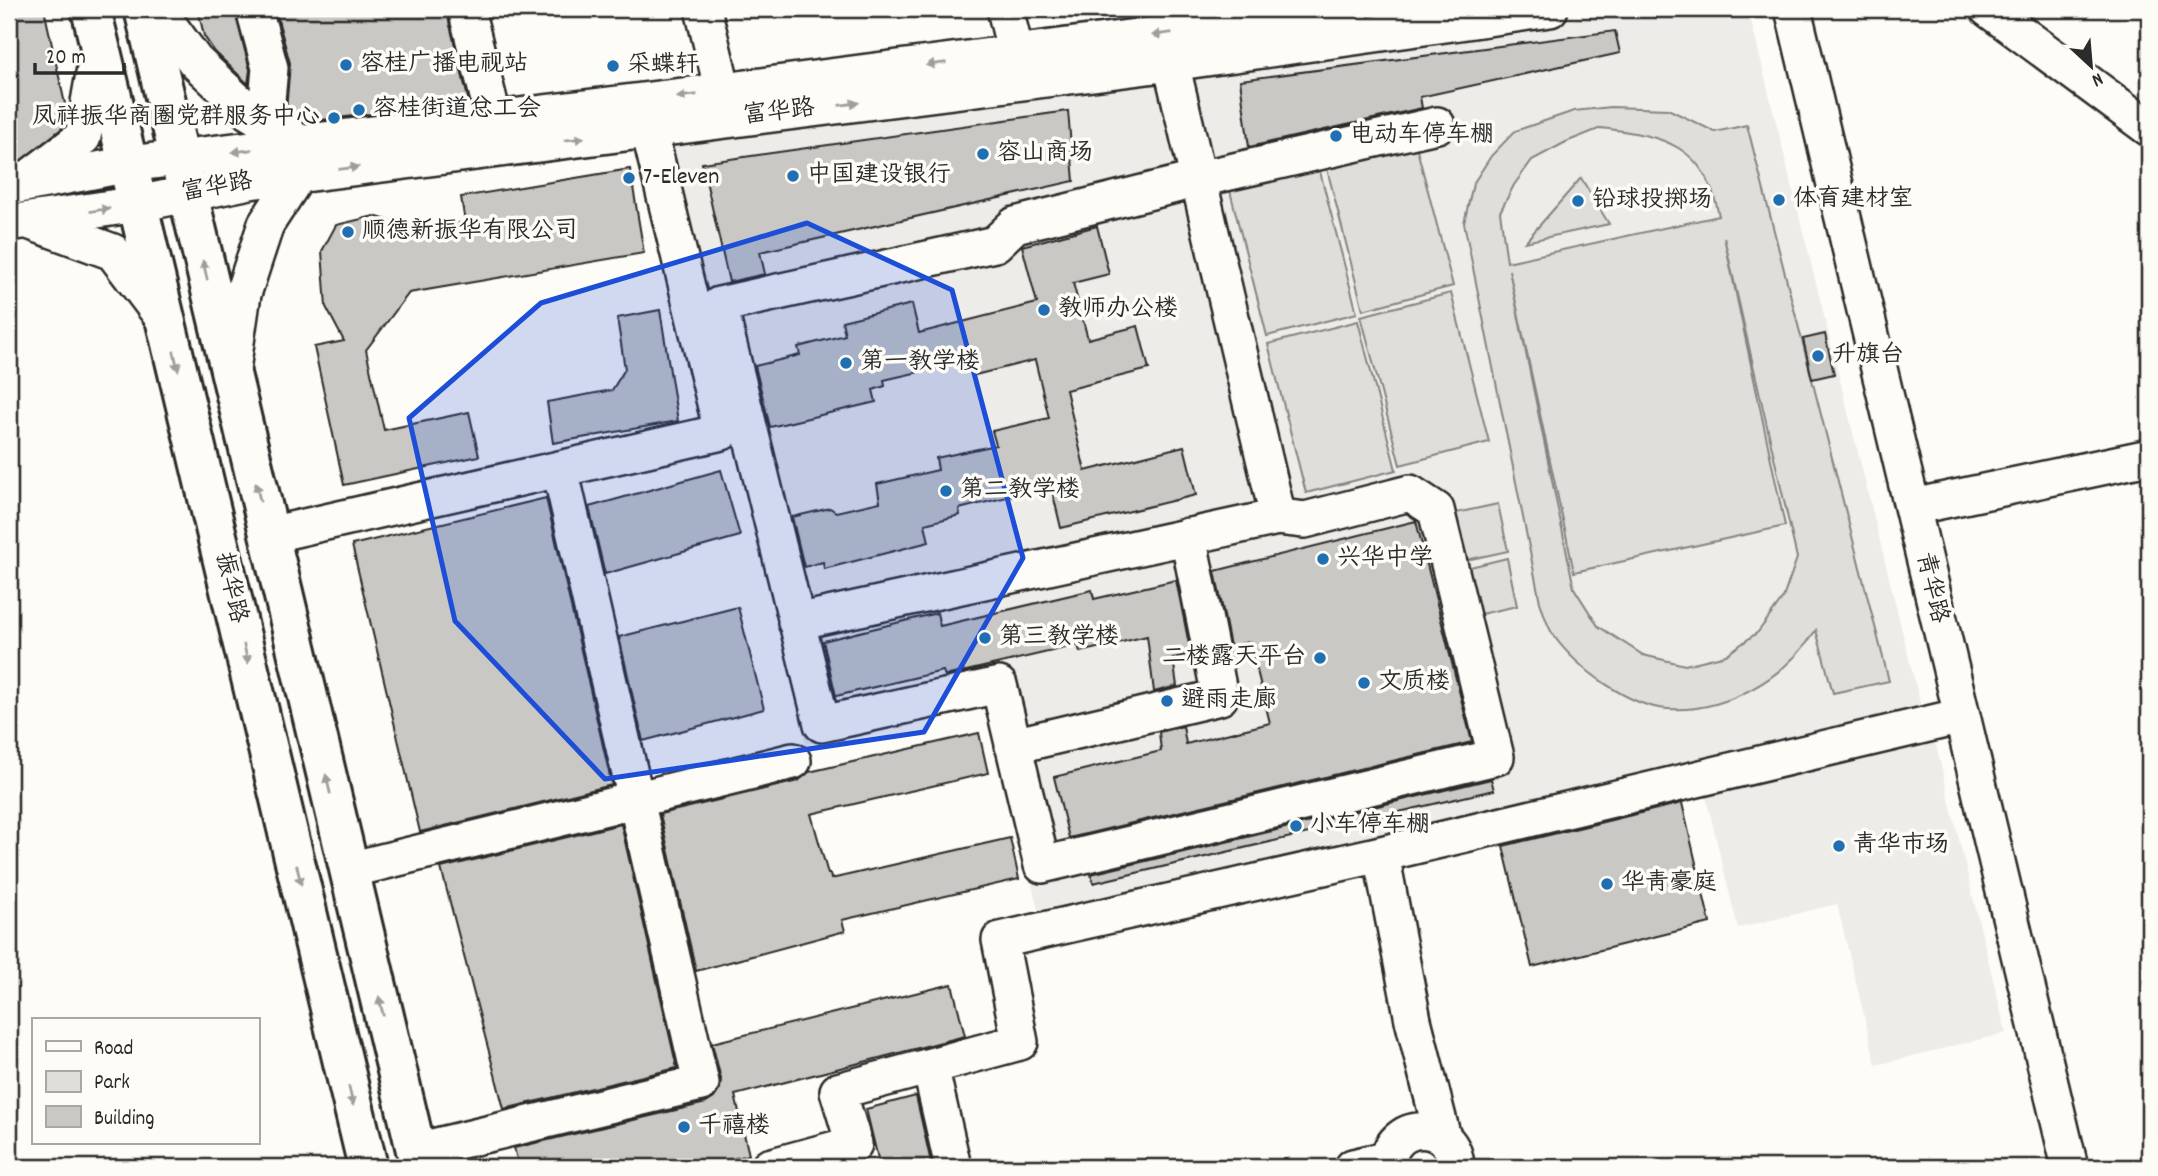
<svg xmlns="http://www.w3.org/2000/svg" width="2158" height="1176" font-family="Dekko,'LXGW WenKai TC',sans-serif">
<rect width="100%" height="100%" fill="#fdfcf7"/>
<filter id="ink" filterUnits="userSpaceOnUse"><feTurbulence type="fractalNoise" baseFrequency=".0143" numOctaves="2"/><feDisplacementMap in="SourceGraphic" scale="14" xChannelSelector="R" yChannelSelector="G"/><feConvolveMatrix kernelMatrix="1 2 1 2 8 2 1 2 1" color-interpolation-filters="sRGB"/></filter>
<g filter="url(#ink)">
<path fill="#edece8" d="M1650 9H1748L1921 707 1039 914 988 701 806 745 727 416 669 146Z
M1933 733 2006 1033 1876 1065 1837 904 1738 928 1704 789Z"/>
<path fill="#dfdeda" stroke="#858482" stroke-width="2" fill-rule="evenodd" d="M1611 107 1668 109 1715 132 1747 125 1889 681 1833 693 1816 630C1786 677 1726 713 1668 709 1629 707 1576 667 1554 636 1547 627 1544 613 1540 602L1464 223 1473 184 1491 156 1515 131 1574 111ZM1601 128C1664 136 1705 144 1719 216L1507 262 1500 212 1514 185 1532 160 1566 142ZM1724 237 1797 558 1783 598 1758 632 1726 655 1685 665 1643 655 1598 626 1574 588 1509 270 1574 572 1785 526Z
M1414 138 1453 286 1363 310 1325 161Z
M1318 164 1357 313 1267 336 1229 187Z
M1581 178 1609 224 1525 242Z
M1451 293 1489 442 1400 465 1361 316Z
M1358 321 1396 470 1306 493 1268 344Z
M1498 504 1508 551 1466 560 1456 513Z
M1507 558 1517 606 1476 615 1466 568Z"/>
<path fill="#c9c8c4" stroke="#2b2b2b" stroke-width="2" d="M9 9H44L67 113 65 126 14 166 9 167Z
M198 9H234L250 70 248 84 215 52 204 36Z
M275 9H446L469 102 305 122 286 111 290 63Z
M1615 31 1620 53 1420 97 1422 108 1249 147 1240 80Z
M1068 111 1074 181 760 252 765 274 729 282 702 163Z
M630 169 644 253 409 293 366 350 384 430 469 412 479 456 344 485 314 347 344 341 326 307 322 251 336 225 374 216 397 223 399 234 465 222 461 197Z
M1097 226 1109 274 1073 283 1088 339 1138 326 1149 369 1066 390 1085 471 1184 446 1196 495 1061 528 1051 486 959 509 960 515 925 524 929 542 824 569 823 562 804 567 792 517 830 508 836 512 880 502 877 484 938 470 936 458 996 445 992 431 1049 418 1035 360 975 375 971 360 884 380 885 386 873 390 876 402 770 427 755 366 800 355 798 347 845 335 842 321 912 304 919 333 1037 303 1022 246Z
M660 310 678 421 553 443 547 402 612 390 625 369 617 318Z
M1825 334 1834 374 1812 379 1803 339Z
M721 470 740 536 605 574 589 507Z
M546 498 612 785 420 832 352 545Z
M1416 521 1472 742 1069 838 1054 777 1161 751 1159 732 1183 726 1186 744 1270 723 1250 642 1230 646 1215 571Z
M1176 580 1191 654 1173 658 1177 686 1154 692 1147 636 1080 652 1078 645 945 676 943 671 836 696 823 641 937 613 940 626 1092 590 1094 599Z
M738 607 764 709 643 741 619 637Z
M979 733 988 773 811 814 828 874H830L831 879 1010 838 1019 879 842 920 845 931 696 971 660 814 798 781 809 772Z
M1491 779 1494 790 1093 883 1091 874Z
M1682 803 1710 923 1532 967 1503 846Z
M621 824 677 1068 504 1109 441 868Z
M952 984 965 1036 735 1095 749 1155 698 1167H519L514 1148 706 1103 714 1098 720 1089 721 1079 712 1043Z
M916 1096 932 1167H880L866 1109Z"/>
<g fill="none" stroke-linecap="round" stroke-linejoin="round">
<g stroke="#2b2b2b" stroke-width="40">
<path id="minor" d="M157 9 195 61 249 112 303 144
M254 9 270 68 265 122
M466 9 494 120
M703 9 723 91
M1005 9 1016 54
M1793 9 2070 1167
M1988 9 2149 128
M1171 63 1278 517 1305 520 1410 493 1436 510 1496 757 1042 865 999 685 822 724 719 305 995 244 1015 225 1199 179 1437 125
M29 178 83 137 99 45
M9 187 129 164 723 91 1351 9
M31 222 113 252 166 322
M9 223 138 204 250 181 1171 63 1550 9
M232 370 243 294 266 224 298 175
M1912 507 2149 457
M269 535 722 432 649 130
M796 622 1278 517
M1013 746 1220 697 1188 536
M1381 854 1413 1020 1443 1138
M349 870 793 761
M930 1066 953 1167
M416 1151 701 1083 560 469
M769 1167 854 1144 838 1091 1020 1042 1000 940 1381 854 1962 716
M1353 1167 1387 1159
M1387 1167C1389 1119 1454 1118 1456 1167"/>
</g>
<g stroke="#2b2b2b" stroke-width="44">
<path id="major" d="M91 9 368 1167
M144 9 420 1167"/>
</g>
<use href="#minor" stroke="#fdfcf7" stroke-width="35"/>
<use href="#major" stroke="#fdfcf7" stroke-width="38"/>
</g>
<defs><path id="oneway-solid" d="M-6-.8H1V-3.2L6.5 0L1 3.2V.8H-6Z" transform="scale(1.75)"/></defs>
<g fill="#9e9e9b">
<use href="#oneway-solid" transform="translate(1162 34) rotate(172)"/>
<use href="#oneway-solid" transform="translate(936 64) rotate(173)"/>
<use href="#oneway-solid" transform="translate(687 96) rotate(173)"/>
<use href="#oneway-solid" transform="translate(849 104) rotate(-7)"/>
<use href="#oneway-solid" transform="translate(574 139) rotate(-7)"/>
<use href="#oneway-solid" transform="translate(242 151) rotate(173)"/>
<use href="#oneway-solid" transform="translate(349 168) rotate(-7)"/>
<use href="#oneway-solid" transform="translate(100 210) rotate(-9)"/>
<use href="#oneway-solid" transform="translate(205 270) rotate(-103)"/>
<use href="#oneway-solid" transform="translate(176 361) rotate(77)"/>
<use href="#oneway-solid" transform="translate(258 492) rotate(-103)"/>
<use href="#oneway-solid" transform="translate(246 654) rotate(77)"/>
<use href="#oneway-solid" transform="translate(328 784) rotate(-103)"/>
<use href="#oneway-solid" transform="translate(299 875) rotate(77)"/>
<use href="#oneway-solid" transform="translate(381 1006) rotate(-103)"/>
<use href="#oneway-solid" transform="translate(351 1096) rotate(77)"/>
</g>
</g>
<path fill="#1d4ed8" fill-opacity="0.2" stroke="#1d4ed8" stroke-width="5" stroke-linejoin="round" d="M807 223 952 290 1023 558 924 732 605 779 455 621 409 418 541 303Z"/>
<g fill="#1f6fb2" stroke="#fdfcf7" stroke-width="2.5">
<circle cx="346" cy="65" r="7"/>
<circle cx="613" cy="66" r="7"/>
<circle cx="359" cy="110" r="7"/>
<circle cx="334" cy="118" r="7"/>
<circle cx="1336" cy="136" r="7"/>
<circle cx="983" cy="154" r="7"/>
<circle cx="793" cy="176" r="7"/>
<circle cx="629" cy="178" r="7"/>
<circle cx="1779" cy="200" r="7"/>
<circle cx="1578" cy="201" r="7"/>
<circle cx="348" cy="232" r="7"/>
<circle cx="1044" cy="310" r="7"/>
<circle cx="1818" cy="356" r="7"/>
<circle cx="846" cy="363" r="7"/>
<circle cx="946" cy="491" r="7"/>
<circle cx="1323" cy="559" r="7"/>
<circle cx="985" cy="638" r="7"/>
<circle cx="1320" cy="658" r="7"/>
<circle cx="1364" cy="683" r="7"/>
<circle cx="1167" cy="701" r="7"/>
<circle cx="1296" cy="826" r="7"/>
<circle cx="1839" cy="846" r="7"/>
<circle cx="1607" cy="884" r="7"/>
<circle cx="684" cy="1127" r="7"/>
</g>
<g text-anchor="middle" dominant-baseline="central" stroke-width="7" stroke-linejoin="round" paint-order="stroke">
<g font-size="24" fill="#2b2b2b" stroke="#fdfcf7" text-anchor="start">
<text x="360" y="65">容桂广播电视站</text>
<text x="627" y="66">采蝶轩</text>
<text x="373" y="110">容桂街道总工会</text>
<text x="320" y="118" text-anchor="end">凤祥振华商圈党群服务中心</text>
<text x="1350" y="136">电动车停车棚</text>
<text x="997" y="154">容山商场</text>
<text x="807" y="176">中国建设银行</text>
<text x="643" y="178">7-Eleven</text>
<text x="1793" y="200">体育建材室</text>
<text x="1592" y="201">铅球投掷场</text>
<text x="362" y="232">顺德新振华有限公司</text>
<text x="1058" y="310">教师办公楼</text>
<text x="1832" y="356">升旗台</text>
<text x="860" y="363">第一教学楼</text>
<text x="960" y="491">第二教学楼</text>
<text x="1337" y="559">兴华中学</text>
<text x="999" y="638">第三教学楼</text>
<text x="1306" y="658" text-anchor="end">二楼露天平台</text>
<text x="1378" y="683">文质楼</text>
<text x="1181" y="701">避雨走廊</text>
<text x="1310" y="826">小车停车棚</text>
<text x="1853" y="846">青华市场</text>
<text x="1621" y="884">华青豪庭</text>
<text x="698" y="1127">千禧楼</text>
</g>
<g font-size="24" fill="#2b2b2b" stroke="#fdfcf7">
<text transform="translate(779 113) rotate(-7)">富华路</text>
<text transform="translate(217 188) rotate(-10)">富华路</text>
<text transform="translate(230 588) rotate(77)">振华路</text>
<text transform="translate(1931 588) rotate(77)">青华路</text>
</g>
</g>
<rect width="2158" height="1176" fill="none" stroke="#fdfcf7" stroke-width="35"/>
<rect x="18" y="18" width="2123" height="1141" fill="none" stroke="#2b2b2b" stroke-width="2.5" filter="url(#ink)"/>
<rect x="32" y="1018" width="228" height="126" fill="#fdfcf7" stroke="#a9a8a5" stroke-width="2"/>
<rect x="46" y="1041" width="35" height="10" fill="#fdfcf7" stroke="#a9a8a5" stroke-width="2"/>
<text x="94" y="1054" font-size="21" fill="#2b2b2b">Road</text>
<rect x="46" y="1071" width="35" height="21" fill="#dfdeda" stroke="#a9a8a5" stroke-width="2"/>
<text x="94" y="1088" font-size="21" fill="#2b2b2b">Park</text>
<rect x="46" y="1106" width="35" height="21" fill="#c9c8c4" stroke="#a9a8a5" stroke-width="2"/>
<text x="94" y="1124" font-size="21" fill="#2b2b2b">Building</text>
<g transform="translate(2091 66) rotate(154)" stroke="#fdfcf7" stroke-width="5" paint-order="stroke">
<path d="M0-5L12 26L0 18L-12 26Z" fill="#2b2b2b"/>
<text y="-10" font-size="19" font-weight="bold" text-anchor="middle" fill="#2b2b2b">N</text>
</g>
<path d="M35 63v10h89v-10" fill="none" stroke="#2b2b2b" stroke-width="3.5"/>
<text x="46" y="63" font-size="21" fill="#2b2b2b" stroke="#fdfcf7" stroke-width="5" paint-order="stroke">20 m</text>
</svg>
